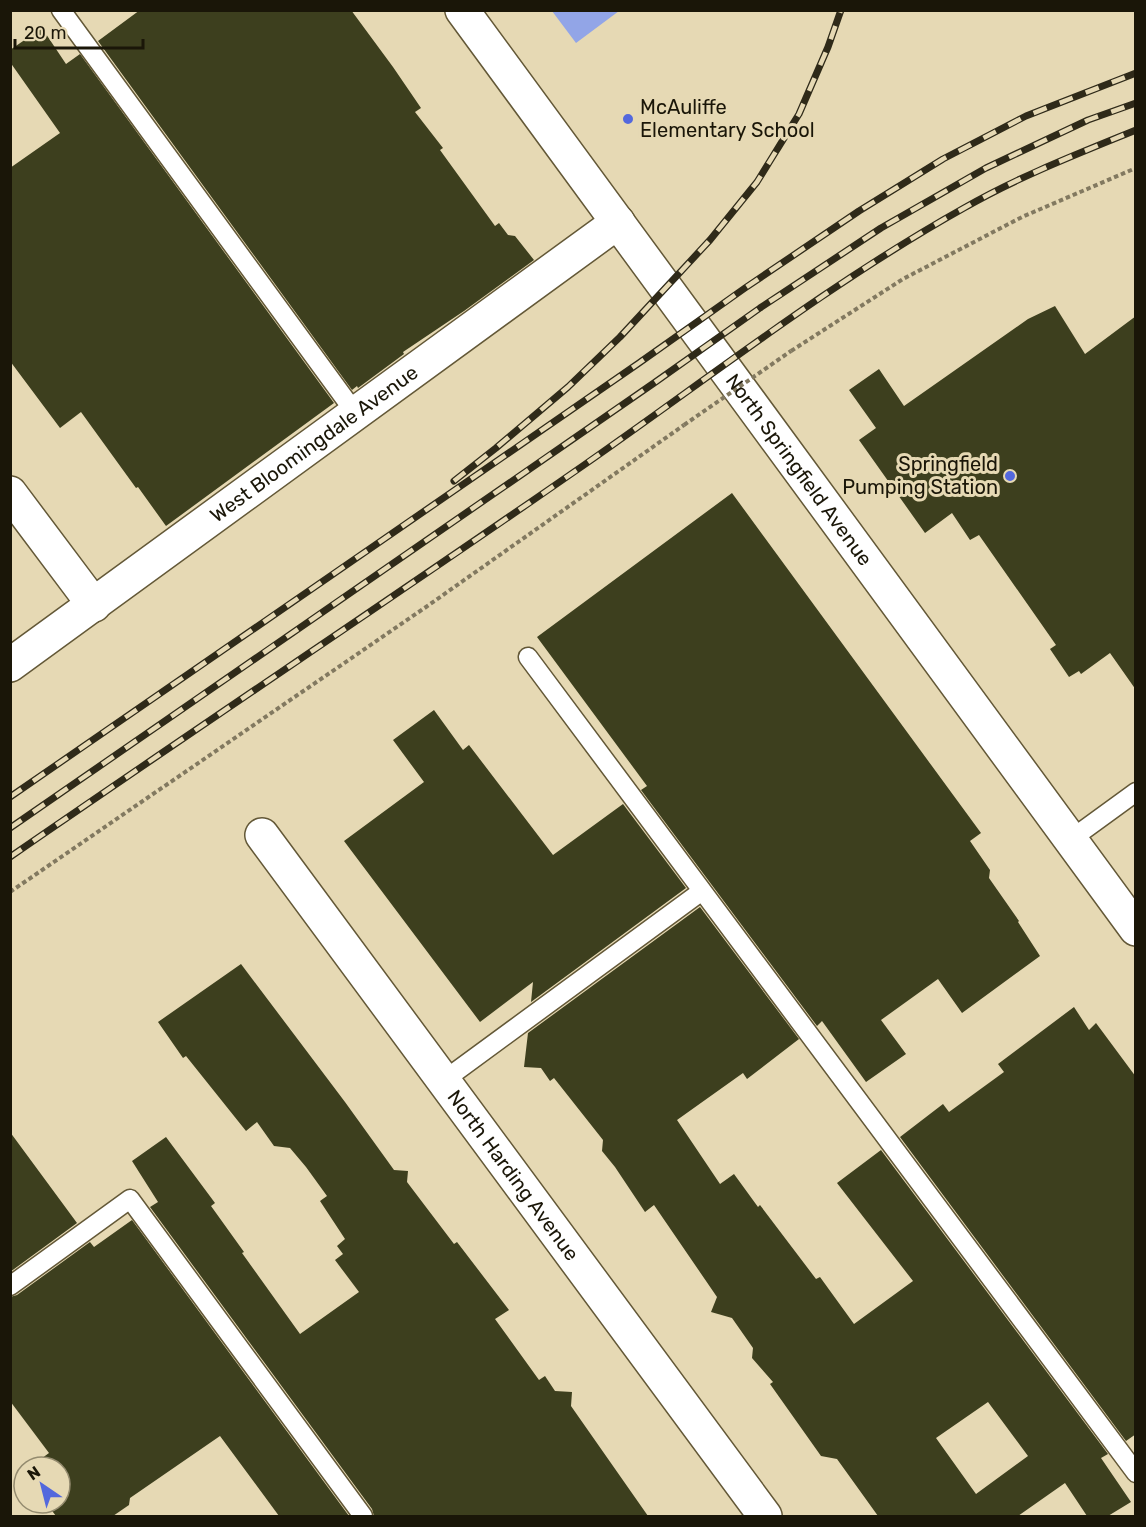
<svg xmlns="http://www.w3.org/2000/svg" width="1146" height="1527" font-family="Rubik,sans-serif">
<rect width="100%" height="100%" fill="#e6d9b4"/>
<path fill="#92a5e7" d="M552 11H619L576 43Z"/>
<path fill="#3d3f1e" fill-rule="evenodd" d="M140 10H351L393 67 421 108 415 112 443 148 440 150 495 226 499 223 508 235 515 236 534 260 464 311 403 352 404 354 358 388 357 386 352 390 98 41Z
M42 28 66 64 80 54 334 403 166 526 138 487 136 488 81 412 60 428 10 361V168L60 133 10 62V50Z
M1055 306 1085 354 1136 316V690L1110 653 1081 674 1079 671 1069 677 1050 649 1056 645 979 535 970 540 952 513 925 533 859 440 876 428 849 390 879 369 904 406 1028 319Z
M732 493 981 833 970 841 990 870 989 878 1019 921 1018 922 1040 956 962 1013 938 979 881 1020 906 1054 866 1082 822 1021 817 1026 641 790 647 786 537 637Z
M434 710 463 750 469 745 553 855 623 804 686 888 531 1002 533 982 480 1022 344 841 424 782 393 740Z
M700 907 799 1039 747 1079 743 1073 677 1120 720 1184 734 1174 758 1207 760 1205 816 1279 820 1277 854 1324 913 1281 837 1183 881 1150 1108 1454 1101 1458 1131 1502 1108 1516H1087L1065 1483 1018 1516H878L837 1459 821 1456 770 1384 773 1382 752 1358 753 1348 732 1318 711 1312 717 1297 654 1205 645 1212 615 1167 602 1151 603 1140 554 1078 550 1081 541 1068 524 1067 528 1033ZM988 1402 1028 1456 976 1494 936 1438Z
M241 964 345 1102 394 1170 408 1171 407 1182 454 1244 457 1242 509 1310 495 1319 539 1380 545 1376 555 1391 572 1392 571 1406 648 1516H374L372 1509 150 1207 158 1202 132 1161 166 1137 215 1203 211 1206 244 1252 242 1253 300 1334 359 1292 335 1260 343 1254 337 1246 345 1239 320 1201 327 1196 306 1167 290 1148 274 1146 257 1122 246 1131 186 1056 183 1058 158 1022Z
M1074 1007 1089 1030 1096 1023 1136 1077V1434L1126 1441 900 1137 943 1104 949 1112 1004 1072 998 1064Z
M10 1132 77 1223 10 1272Z
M132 1220 349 1516H279L220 1436 130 1498 129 1505 113 1516H56L46 1503H60V1467H30L49 1453 10 1401V1297L17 1295 90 1242 94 1247Z"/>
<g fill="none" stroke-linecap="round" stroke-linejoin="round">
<g stroke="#635837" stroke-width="21">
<path id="lane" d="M61 10 356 414
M528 657 1136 1473
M1070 840 1136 792
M443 1081 702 891
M10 1286 130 1199 363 1516"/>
</g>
<g stroke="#635837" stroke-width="36">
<g id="street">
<path id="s1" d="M462 10 1136 929"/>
<path d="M10 493 94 605"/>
<path id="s2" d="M10 665 618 222"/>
<path id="s3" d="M262 835 765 1516"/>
</g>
</g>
<path stroke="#827960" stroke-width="4" stroke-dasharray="4.5 3" stroke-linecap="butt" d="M791 351 903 279 1022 217 1136 168
M10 892 426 607 684 425"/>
<use href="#lane" stroke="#fff" stroke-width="18"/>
<use href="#street" stroke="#fff" stroke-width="33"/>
<g stroke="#2f2a19" stroke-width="7">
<path id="rail" d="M454 481 496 448 568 387 620 337 710 240 757 182 799 114 828 47 841 10
M10 797 639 363 745 288 859 211 943 159 1026 116 1136 73
M10 828 654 383 760 308 881 228 986 168 1088 120 1136 103
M10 857C201 725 394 597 584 465 709 378 830 283 964 208 1018 177 1077 154 1136 130"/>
</g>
<use href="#rail" stroke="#e6d9b4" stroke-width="4.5" stroke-dasharray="14" stroke-linecap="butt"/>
<path stroke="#827960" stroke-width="4" stroke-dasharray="4.5 3" stroke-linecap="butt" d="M684 425 791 351"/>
</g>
<g fill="#5368dd" stroke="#e6d9b4" stroke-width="2">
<circle cx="628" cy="119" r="6"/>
<circle cx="1010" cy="476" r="6"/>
</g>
<g text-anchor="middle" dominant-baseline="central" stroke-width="6" stroke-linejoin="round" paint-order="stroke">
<g font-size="20" fill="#1a1608" stroke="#e6d9b4" text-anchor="start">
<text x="640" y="107">McAuliffe<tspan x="640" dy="23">Elementary School</tspan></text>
<text x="998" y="464" text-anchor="end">Springfield<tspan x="998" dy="23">Pumping Station</tspan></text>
</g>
<g font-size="20" fill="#1a1608" stroke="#e6d9b4">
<text stroke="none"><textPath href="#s2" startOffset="376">West Bloomingdale Avenue</textPath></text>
<text stroke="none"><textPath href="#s1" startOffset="570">North Springfield Avenue</textPath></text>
<text stroke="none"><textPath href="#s3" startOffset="423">North Harding Avenue</textPath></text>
</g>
</g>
<rect width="1146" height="1527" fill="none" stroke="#1a1608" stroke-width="24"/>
<g transform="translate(42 1485) rotate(325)"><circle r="28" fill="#e6d9b4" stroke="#948b6f" stroke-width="1.5"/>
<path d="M0-4.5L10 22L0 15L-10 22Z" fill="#5368dd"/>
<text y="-9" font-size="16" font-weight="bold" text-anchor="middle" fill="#1a1608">N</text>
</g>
<path d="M15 39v9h128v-9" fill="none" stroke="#1a1608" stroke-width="3"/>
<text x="24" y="39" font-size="18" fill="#1a1608" stroke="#e6d9b4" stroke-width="4.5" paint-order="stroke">20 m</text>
</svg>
